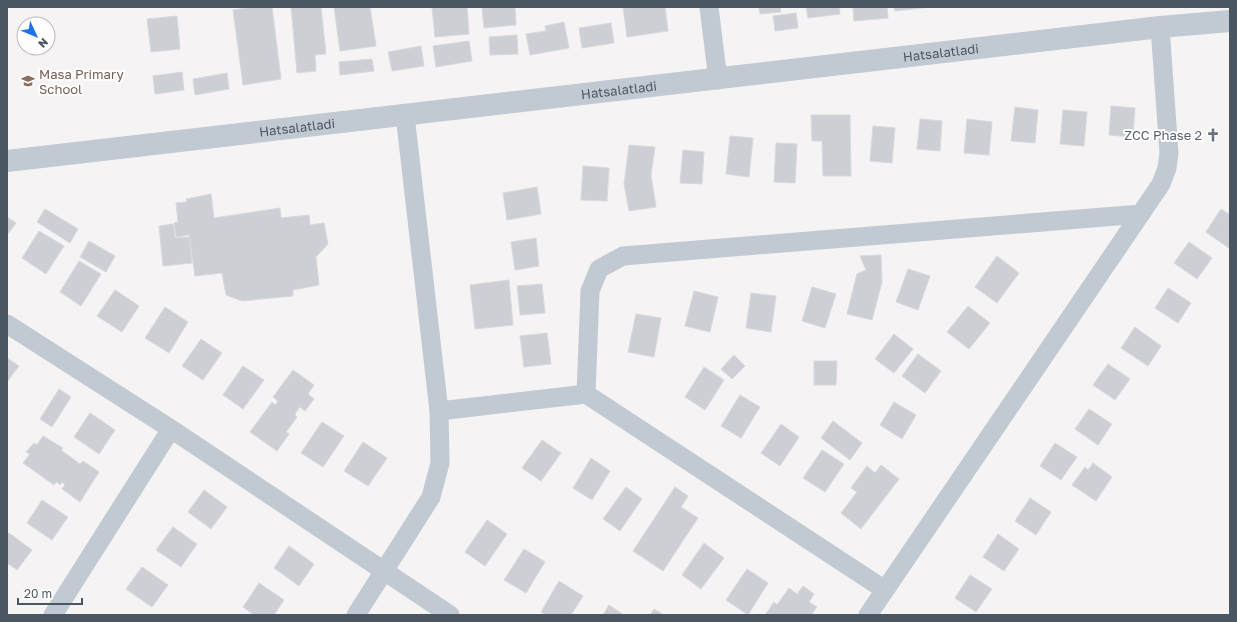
<svg xmlns="http://www.w3.org/2000/svg" width="1237" height="622" font-family="'Golos Text',sans-serif">
<rect width="100%" height="100%" fill="#f5f3f3"/>
<path fill="#cdcfd5" stroke="#d7d9de" d="M253 7H272L281 79 243 85 233 10Z
M291 7H321L326 54 315 55 316 71 297 73Z
M334 7H370L376 46 340 51Z
M432 7H467L469 34 435 37Z
M482 7H515L516 25 484 28Z
M623 7H665L668 31 627 37Z
M759 7H780L781 12 760 14Z
M806 7H839L840 14 808 18Z
M853 7H887L888 18 854 21Z
M894 7H931L895 11Z
M796 13 798 28 775 31 773 16Z
M177 16 180 49 151 52 147 19Z
M564 22 569 48 530 55 526 34 546 31 545 26Z
M611 23 614 43 582 48 579 28Z
M517 35 518 54 490 55 489 37Z
M469 41 472 61 436 67 433 46Z
M421 46 424 66 392 71 388 52Z
M372 59 374 71 340 75 339 62Z
M182 72 184 90 155 94 153 76Z
M227 73 229 89 195 95 193 79Z
M1111 106 1135 108 1133 137 1109 135Z
M1015 107 1038 110 1035 143 1011 141Z
M1063 110 1087 112 1084 146 1060 144Z
M811 115H850L851 176H823L822 141H812Z
M920 119 942 121 940 151 917 149Z
M967 119 992 122 989 155 964 153Z
M873 126 895 128 892 163 870 161Z
M730 136 753 138 749 177 726 174Z
M776 143 797 144 795 183 774 182Z
M629 145 655 147 651 175 656 207 629 211 624 184Z
M683 150 704 152 702 184 680 183Z
M583 166 609 168 607 201 581 200Z
M537 187 541 214 507 220 503 193Z
M211 194 214 218 280 208 281 218 309 215 310 225 324 223 328 244 316 257 319 285 293 290V296L242 301 226 295 222 273 195 276 189 235 176 237 174 223 178 222 176 203 187 202 186 199Z
M45 209 78 229 70 243 37 222Z
M1221 209 1230 215V249L1206 232Z
M7 217 16 223 7 235Z
M173 224 175 238 189 237 192 263 163 266 159 226Z
M39 231 64 246 46 274 22 258Z
M536 238 539 266 515 270 511 242Z
M89 241 115 256 106 272 80 257Z
M1189 242 1212 258 1197 279 1174 263Z
M881 255 882 282 872 320 847 314 857 274 866 270 860 256Z
M997 256 1019 273 997 303 975 287Z
M79 261 101 274 81 306 60 292Z
M908 269 930 276 918 310 896 302Z
M509 280 513 325 475 329 470 285Z
M542 284 545 313 520 315 517 286Z
M812 287 836 294 825 328 802 321Z
M1168 288 1191 303 1178 323 1155 308Z
M115 290 139 306 122 332 97 316Z
M694 291 718 297 710 332 685 326Z
M751 293 776 296 771 332 746 328Z
M968 306 990 323 969 349 947 332Z
M165 307 188 322 169 353 145 338Z
M636 314 661 318 654 357 628 352Z
M1135 327 1161 346 1148 366 1121 348Z
M547 333 551 364 524 367 520 336Z
M894 334 913 349 894 373 875 359Z
M201 339 222 353 203 380 182 366Z
M918 354 941 371 925 393 902 376Z
M734 355 745 366 732 379 721 369Z
M7 358 19 366 7 382Z
M814 361H837L836 385H814Z
M1108 364 1130 379 1115 400 1093 385Z
M243 366 264 380 243 409 223 395Z
M704 367 724 380 705 410 685 397Z
M293 370 314 385 308 394 314 399 305 411 300 407 296 412 295 416 297 417 286 432 289 434 277 451 250 432 272 402 275 405 278 401 273 397Z
M59 389 71 397 52 427 40 419Z
M740 395 760 407 741 438 721 426Z
M894 402 916 415 902 439 880 425Z
M1089 409 1112 424 1098 445 1075 429Z
M90 413 115 430 99 454 74 437Z
M833 421 862 443 850 460 821 438Z
M322 422 344 436 323 467 301 453Z
M781 424 799 437 780 466 761 453Z
M43 436 63 448 61 450 80 464 83 461 99 472 80 502 62 489 65 485 62 482 60 485 57 482 54 485 23 463 30 454 26 452 34 443 37 445Z
M542 440 561 453 541 481 522 468Z
M363 442 387 458 368 486 344 471Z
M1055 443 1077 457 1061 480 1040 466Z
M822 450 844 464 825 492 803 478Z
M591 458 610 471 592 500 573 488Z
M1093 463 1112 477 1096 501 1072 485 1085 467 1088 470Z
M881 465 899 479 861 529 841 513 857 492 851 488 867 466 875 473Z
M626 487 642 499 620 531 603 519Z
M675 487 688 496 681 507 698 518 663 571 633 551Z
M204 490 227 507 211 529 188 512Z
M1030 498 1051 512 1036 535 1015 521Z
M42 500 68 517 52 540 27 523Z
M487 520 507 534 485 566 465 552Z
M173 527 197 544 181 567 156 550Z
M9 533 32 550 17 570 7 563V535Z
M998 534 1019 549 1004 571 983 557Z
M704 543 724 558 701 589 682 575Z
M289 546 314 564 299 586 274 568Z
M524 549 545 562 526 593 504 580Z
M142 567 168 585 152 607 126 589Z
M747 569 768 583 748 615 726 600Z
M970 575 992 589 976 612 955 598Z
M559 581 583 596 571 615H546L541 612Z
M259 583 284 600 274 615H254L243 607Z
M803 586 814 594 809 602 817 607 811 615H765L774 602 777 605 789 588 797 594Z
M609 605 624 615H603Z
M654 609 664 615H650Z"/>
<g fill="none" stroke-linecap="round" stroke-linejoin="round">
<path stroke="#c1cad2" stroke-width="19" d="M709 7 718 80
M7 324 171 429 450 615
M586 394 590 291 599 269 623 256 1141 214
M439 411 586 394 885 590
M53 615 171 429
M356 615 431 497 440 463 439 411 405 115
M868 615 1161 184 1167 168 1169 153 1160 27"/>
<path stroke="#c1cad2" stroke-width="22" id="s1" d="M7 161 1160 27 1230 21"/>
</g>
<defs>
<g id="school-bare" transform="scale(1.08)"><path d="M0-5L7-2L0 1L-7-2ZM-4 1L0 2.5L4 1V4Q0 6-4 4Z" fill="#8d6e63" stroke="#fff" stroke-width="2.5" paint-order="stroke"/></g>
<g id="church-bare" transform="scale(1.08)"><path d="M-1.2-6h2.4v3.5h3.3v2.4h-3.3V6h-2.4V-.1h-3.3v-2.4h3.3Z" fill="#6b7280" stroke="#fff" stroke-width="2.5" paint-order="stroke"/></g>
</defs>
<g fill-rule="evenodd">
<use href="#school-bare" x="28" y="81"/>
<use href="#church-bare" x="1213" y="135"/>
</g>
<g text-anchor="middle" dominant-baseline="central" stroke-width="4" stroke-linejoin="round" paint-order="stroke">
<g font-size="13" fill="#4a5661" stroke="#fff">
<text stroke="none"><textPath href="#s1" startOffset="940">Hatsalatladi</textPath></text>
<text stroke="none"><textPath href="#s1" startOffset="616">Hatsalatladi</textPath></text>
<text stroke="none"><textPath href="#s1" startOffset="292">Hatsalatladi</textPath></text>
</g>
<g font-size="13" fill="#785e54" stroke="#fff" text-anchor="start">
<text x="39" y="74">Masa Primary<tspan x="39" dy="15">School</tspan></text>
</g>
<g font-size="13" fill="#5b616d" stroke="#fff" text-anchor="end">
<text x="1202" y="135">ZCC Phase 2</text>
</g>
</g>
<rect width="1237" height="622" fill="none" stroke="#4a5661" stroke-width="16"/>
<g transform="translate(36 36) rotate(134)"><circle r="19" fill="#ffffff" stroke="#b7bbc0"/>
<path d="M0-3L7 15L0 10L-7 15Z" fill="#1a73e8"/>
<text y="-6" font-size="11" font-weight="bold" text-anchor="middle" fill="#4a5661">N</text>
</g>
<path d="M18 598v6h64v-6" fill="none" stroke="#4a5661" stroke-width="2"/>
<text x="24" y="598" font-size="12" fill="#4a5661" stroke="#ffffff" stroke-width="3" paint-order="stroke">20 m</text>
</svg>
